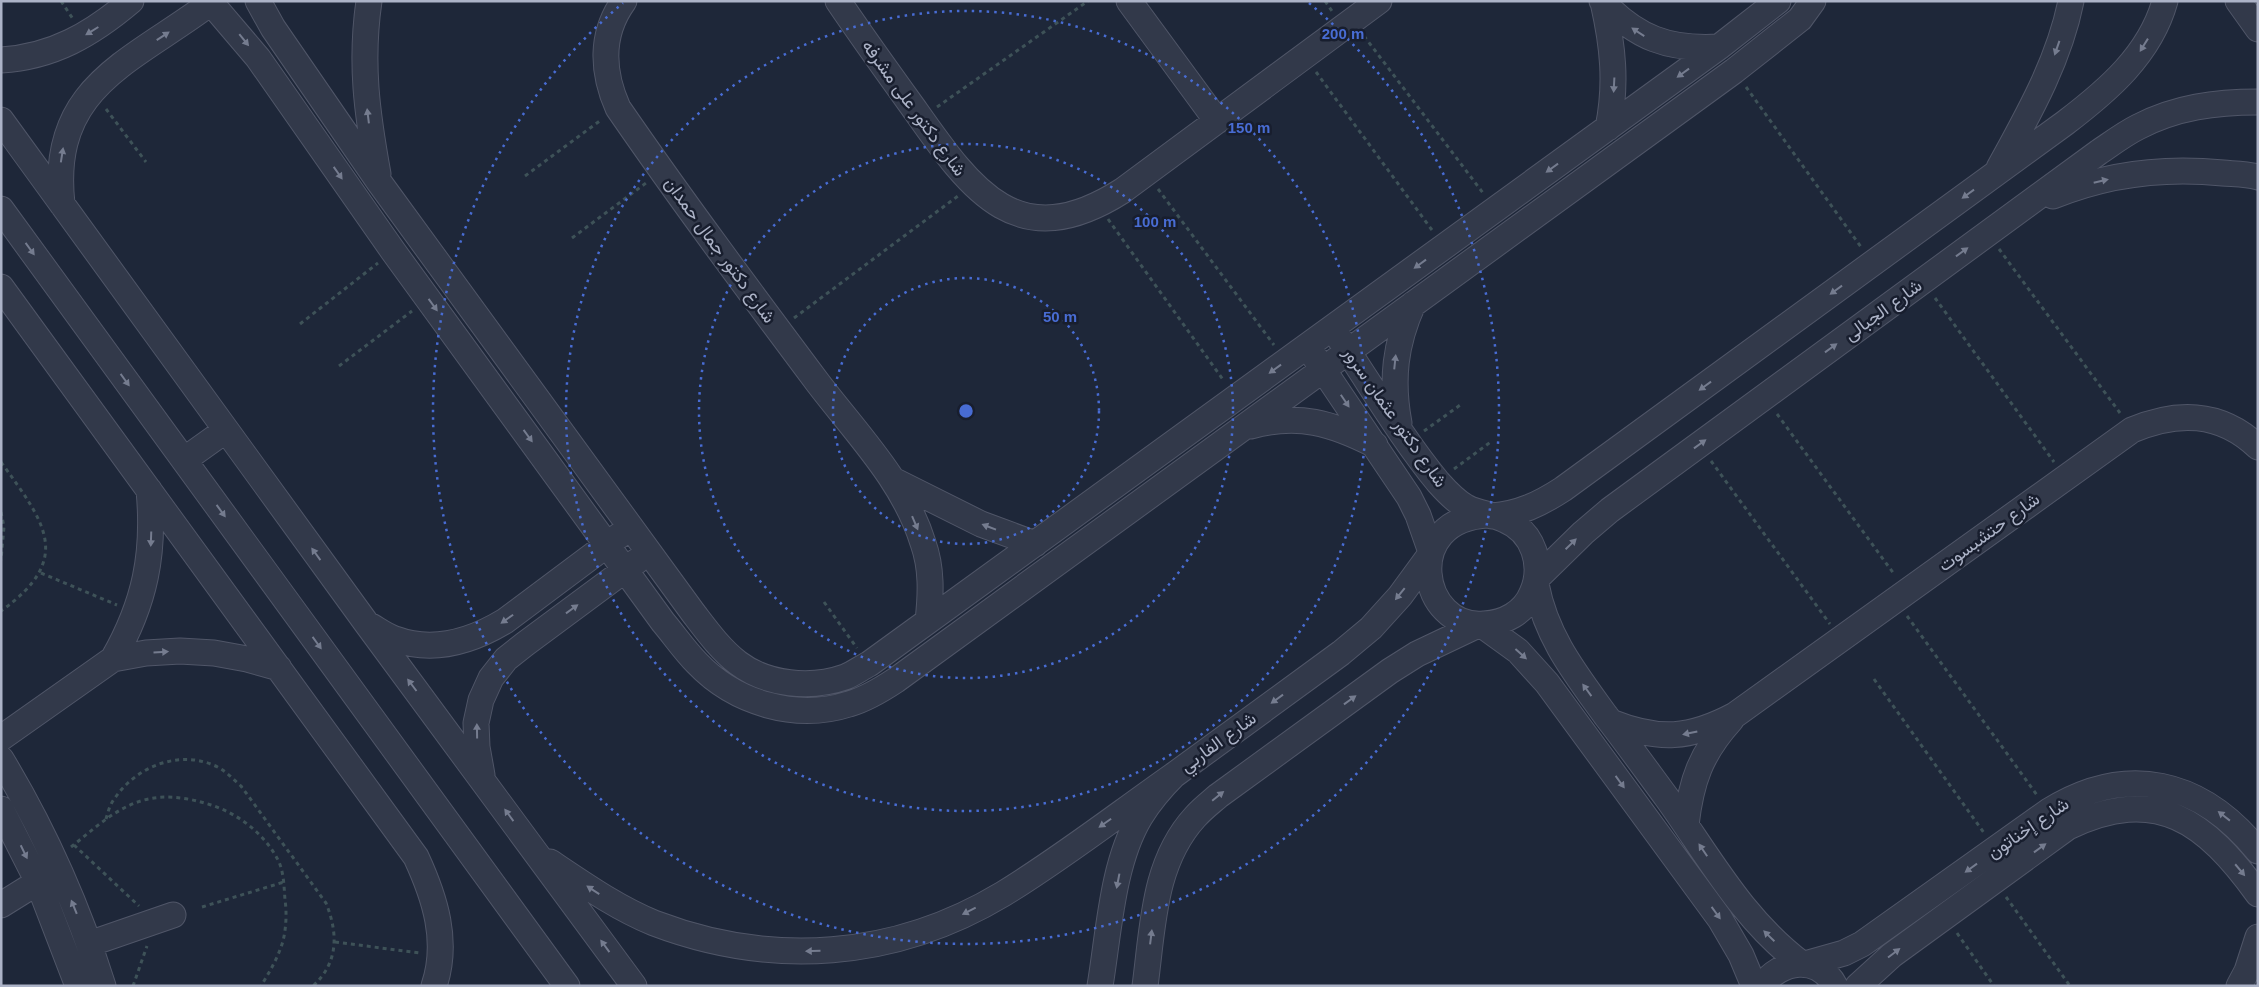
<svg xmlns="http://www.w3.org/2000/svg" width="2259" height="987" font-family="Arial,Vazirmatn,sans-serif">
<rect width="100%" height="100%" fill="#1e2739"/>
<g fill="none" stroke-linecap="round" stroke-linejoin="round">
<g stroke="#505668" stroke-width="27">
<path id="minor" d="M258 1 273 28 379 182 694 614C707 631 720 649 738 663 767 685 811 689 845 677 853 674 861 668 869 664L1719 47 1778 1
M369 1C360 63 367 113 378 174
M624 1C600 34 602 72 618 108 682 201 750 292 818 383 856 433 904 481 923 543 932 568 931 594 928 621
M838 1C863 38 889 74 915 110 972 191 1018 257 1122 191L1379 1
M1129 1 1217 121
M1602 1C1636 38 1669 50 1719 47
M2238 1 2258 29
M1603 2C1613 46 1617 84 1608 128
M212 4 258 58 393 251 663 622C674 635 685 651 697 663 735 703 796 721 849 704 866 699 881 690 896 680L1734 71 1800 19 1813 1
M1 60C53 57 92 34 131 1
M1 120 367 624 634 986
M1999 168C2028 115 2059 61 2071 1
M2053 196C2107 174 2165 167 2223 173 2235 174 2247 174 2258 177
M62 204C49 87 130 63 209 4
M1 209 567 986
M1 287 416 857C435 898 449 941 434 986
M1339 338C1371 385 1401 437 1438 482 1446 491 1455 501 1466 507 1478 514 1493 514 1505 520 1534 532 1544 566 1532 593 1524 613 1504 623 1484 624 1420 630 1400 519 1488 515
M1314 356 1409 497 1418 515 1431 552
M1399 423C1391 380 1395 344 1413 304
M1251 426C1298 413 1332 423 1375 445
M184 460 226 430
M893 480 981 524 1035 544
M1492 516C1519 514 1540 504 1563 489L2065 123C2107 91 2150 55 2165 1
M1537 578 1583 533 1610 510 2099 152C2111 144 2124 134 2138 127 2176 107 2216 102 2258 102
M1536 584C1546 637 1575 673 1606 716 1627 743 1647 771 1667 798 1710 858 1742 919 1802 964
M1482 625 1518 651 1547 683 1720 919 1741 955 1754 986
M371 626C378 630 386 636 395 639 433 653 472 641 505 621L620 535
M113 659C145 603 155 554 149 490
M1611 722C1659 741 1690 739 1735 715L2132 430C2177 411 2220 411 2258 447
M1 738 113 659 146 653 180 651 214 653 247 659 279 668
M1 759C44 830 78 907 103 986
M482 775 477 747 476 723 481 700 491 678 506 659 525 644 637 561
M1 809 38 882 78 986
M1686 825C1691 781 1701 753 1731 720
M550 862C583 884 617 908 654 923 772 968 895 959 1003 894 1062 858 1117 815 1174 775
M1 905 38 882
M89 944 173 915
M1805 964 1844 953 1862 944 2049 811C2127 763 2201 780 2258 851
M1100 986C1109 932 1112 864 1140 817 1150 801 1161 788 1174 775L1341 653 1371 628 1400 596 1430 555
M1145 986C1153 927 1153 863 1195 817 1202 809 1210 803 1218 796L1390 671 1417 654 1478 625
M1762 986C1780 960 1818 954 1835 986
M1858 986 1892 955 2068 827C2157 784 2206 822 2258 894
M2239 986 2247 971 2258 937"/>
</g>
<path stroke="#3e5258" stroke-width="3" stroke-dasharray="4 4" stroke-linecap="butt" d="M61 1 73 19
M1325 1 1332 11
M1364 36 1483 193
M1316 72 1432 230
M1746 87 1861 247
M937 107 1088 1
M106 109 146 162
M525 176 601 120
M1158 189 1274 345
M1108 219 1224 381
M572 238 646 183
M1999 249 2120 413
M1935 298 2054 462
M794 318 958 196
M300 324 378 263
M339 366 412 311
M1777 414 1894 574
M1424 431 1463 403
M1711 461 1830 624
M1 462C44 522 75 558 1 611
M1454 469 1492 441
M1 512 4 527 1 560
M41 573 117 605
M824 602 857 648
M1907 616 2037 795
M1874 679 1984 833
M106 819C108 812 110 804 115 798 136 767 178 750 213 765 224 769 232 778 241 786L326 903C338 933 339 962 313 986
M74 845 139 906
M71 847C94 829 115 808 144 800 167 794 189 798 211 805 239 814 266 835 279 862 284 874 284 887 285 900 287 913 286 929 283 941 278 958 270 971 261 986
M2006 897 2070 986
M202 907 284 882
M1957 933 1994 986
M335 942 420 953
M133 986 147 946"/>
<use href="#minor" stroke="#32394a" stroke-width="25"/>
</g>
<defs><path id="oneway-solid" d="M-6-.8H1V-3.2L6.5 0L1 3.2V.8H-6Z" transform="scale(1.25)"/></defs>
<g fill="#757c8f">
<use href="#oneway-solid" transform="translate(92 31) rotate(148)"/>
<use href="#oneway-solid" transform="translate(1638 32) rotate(-147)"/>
<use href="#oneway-solid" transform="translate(163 36) rotate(-33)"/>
<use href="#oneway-solid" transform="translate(244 40) rotate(51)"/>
<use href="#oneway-solid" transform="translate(2144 45) rotate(122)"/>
<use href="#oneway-solid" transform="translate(2057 48) rotate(109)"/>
<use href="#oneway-solid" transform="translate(1683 73) rotate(144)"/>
<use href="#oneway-solid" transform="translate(1614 85) rotate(93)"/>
<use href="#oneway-solid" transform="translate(368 116) rotate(-97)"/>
<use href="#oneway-solid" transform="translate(62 155) rotate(-81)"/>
<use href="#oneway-solid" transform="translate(1552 168) rotate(144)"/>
<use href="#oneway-solid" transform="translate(338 173) rotate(55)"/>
<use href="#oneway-solid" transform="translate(2101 181) rotate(-13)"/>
<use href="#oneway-solid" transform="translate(1968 194) rotate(144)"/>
<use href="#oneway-solid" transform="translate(30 249) rotate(54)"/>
<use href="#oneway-solid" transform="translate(1962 252) rotate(-36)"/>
<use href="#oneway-solid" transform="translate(1420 264) rotate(144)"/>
<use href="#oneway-solid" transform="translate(1836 290) rotate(144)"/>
<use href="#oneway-solid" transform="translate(433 305) rotate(54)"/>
<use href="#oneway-solid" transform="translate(1831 348) rotate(-36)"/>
<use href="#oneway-solid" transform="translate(1395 362) rotate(-84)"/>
<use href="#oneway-solid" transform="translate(1275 369) rotate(144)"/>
<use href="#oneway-solid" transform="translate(125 380) rotate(54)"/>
<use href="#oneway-solid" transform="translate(1705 386) rotate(144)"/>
<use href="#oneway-solid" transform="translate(1345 401) rotate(56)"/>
<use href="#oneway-solid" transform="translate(528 436) rotate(54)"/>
<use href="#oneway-solid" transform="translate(1700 444) rotate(-36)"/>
<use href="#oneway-solid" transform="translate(221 511) rotate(54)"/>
<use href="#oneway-solid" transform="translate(915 523) rotate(67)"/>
<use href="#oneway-solid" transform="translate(989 527) rotate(-159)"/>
<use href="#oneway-solid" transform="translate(151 539) rotate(92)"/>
<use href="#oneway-solid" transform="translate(1571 544) rotate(-44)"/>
<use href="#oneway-solid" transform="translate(316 554) rotate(-126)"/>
<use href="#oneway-solid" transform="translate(1400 594) rotate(129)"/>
<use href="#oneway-solid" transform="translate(572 609) rotate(-36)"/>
<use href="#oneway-solid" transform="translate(507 619) rotate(145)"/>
<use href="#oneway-solid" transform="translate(317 643) rotate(54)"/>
<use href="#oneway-solid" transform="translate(161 652) rotate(-3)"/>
<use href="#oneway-solid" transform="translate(1521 654) rotate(42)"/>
<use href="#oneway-solid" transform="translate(412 685) rotate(-127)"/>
<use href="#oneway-solid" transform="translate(1587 690) rotate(-126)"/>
<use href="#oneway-solid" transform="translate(1277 699) rotate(144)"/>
<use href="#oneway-solid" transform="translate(1350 700) rotate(-36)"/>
<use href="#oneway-solid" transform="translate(477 731) rotate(-91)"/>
<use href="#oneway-solid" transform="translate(1690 733) rotate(168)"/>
<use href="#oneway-solid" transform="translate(1620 782) rotate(54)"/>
<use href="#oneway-solid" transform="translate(1218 796) rotate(-39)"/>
<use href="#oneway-solid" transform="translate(509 815) rotate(-126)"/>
<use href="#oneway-solid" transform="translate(2224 816) rotate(-142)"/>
<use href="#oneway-solid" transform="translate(1105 823) rotate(145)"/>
<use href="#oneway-solid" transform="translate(2040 848) rotate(-36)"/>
<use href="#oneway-solid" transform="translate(1703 850) rotate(-124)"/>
<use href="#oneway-solid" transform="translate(24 852) rotate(64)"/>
<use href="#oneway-solid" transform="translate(1971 868) rotate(144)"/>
<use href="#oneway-solid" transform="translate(2240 870) rotate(50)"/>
<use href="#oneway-solid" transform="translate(1118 881) rotate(101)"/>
<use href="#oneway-solid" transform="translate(593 890) rotate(-147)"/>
<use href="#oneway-solid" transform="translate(74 907) rotate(-112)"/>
<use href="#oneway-solid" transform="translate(969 911) rotate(153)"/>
<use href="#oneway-solid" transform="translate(1716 913) rotate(54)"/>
<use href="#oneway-solid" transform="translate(1769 936) rotate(-136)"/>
<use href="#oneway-solid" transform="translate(1151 937) rotate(-83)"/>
<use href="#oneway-solid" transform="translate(605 946) rotate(-126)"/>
<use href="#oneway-solid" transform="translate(813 951) rotate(179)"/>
<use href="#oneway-solid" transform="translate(1894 953) rotate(-37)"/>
</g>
<g fill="none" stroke="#486cd3" stroke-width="2.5" stroke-dasharray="2.5 5">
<circle cx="966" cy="411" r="133"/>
<circle cx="966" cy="411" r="267"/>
<circle cx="966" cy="411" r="400"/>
<path d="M1309 3A533 533 0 1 1 623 3"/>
</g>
<g text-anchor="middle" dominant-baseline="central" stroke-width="5" stroke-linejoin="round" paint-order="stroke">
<g font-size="18" fill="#acb3c7" stroke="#181e2e">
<text transform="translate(914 108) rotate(54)">شارع دكتور على مشرفه</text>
<text transform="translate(720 250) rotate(54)">شارع دكتور جمال حمدان</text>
<text transform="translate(1883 310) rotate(-36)">شارع الجبالى</text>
<text transform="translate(1395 417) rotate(55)">شارع دكتور عثمان سرور</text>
<text transform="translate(1989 532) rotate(-36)">شارع حتشبسوت</text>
<text transform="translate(1218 742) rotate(-36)">شارع الفاربي</text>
<text transform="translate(2028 828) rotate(-34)">شارع إخناتون</text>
</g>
</g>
<circle cx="966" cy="411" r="8" fill="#486cd3" stroke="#181e2e" stroke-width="2.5"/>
<g font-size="15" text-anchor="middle" font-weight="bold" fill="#486cd3" stroke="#181e2e" stroke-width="5" stroke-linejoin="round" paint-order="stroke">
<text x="1343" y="39">200 m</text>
<text x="1249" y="133">150 m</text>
<text x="1155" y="227">100 m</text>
<text x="1060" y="322">50 m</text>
</g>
<rect width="2259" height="987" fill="none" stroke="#acb3c7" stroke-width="5"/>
</svg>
